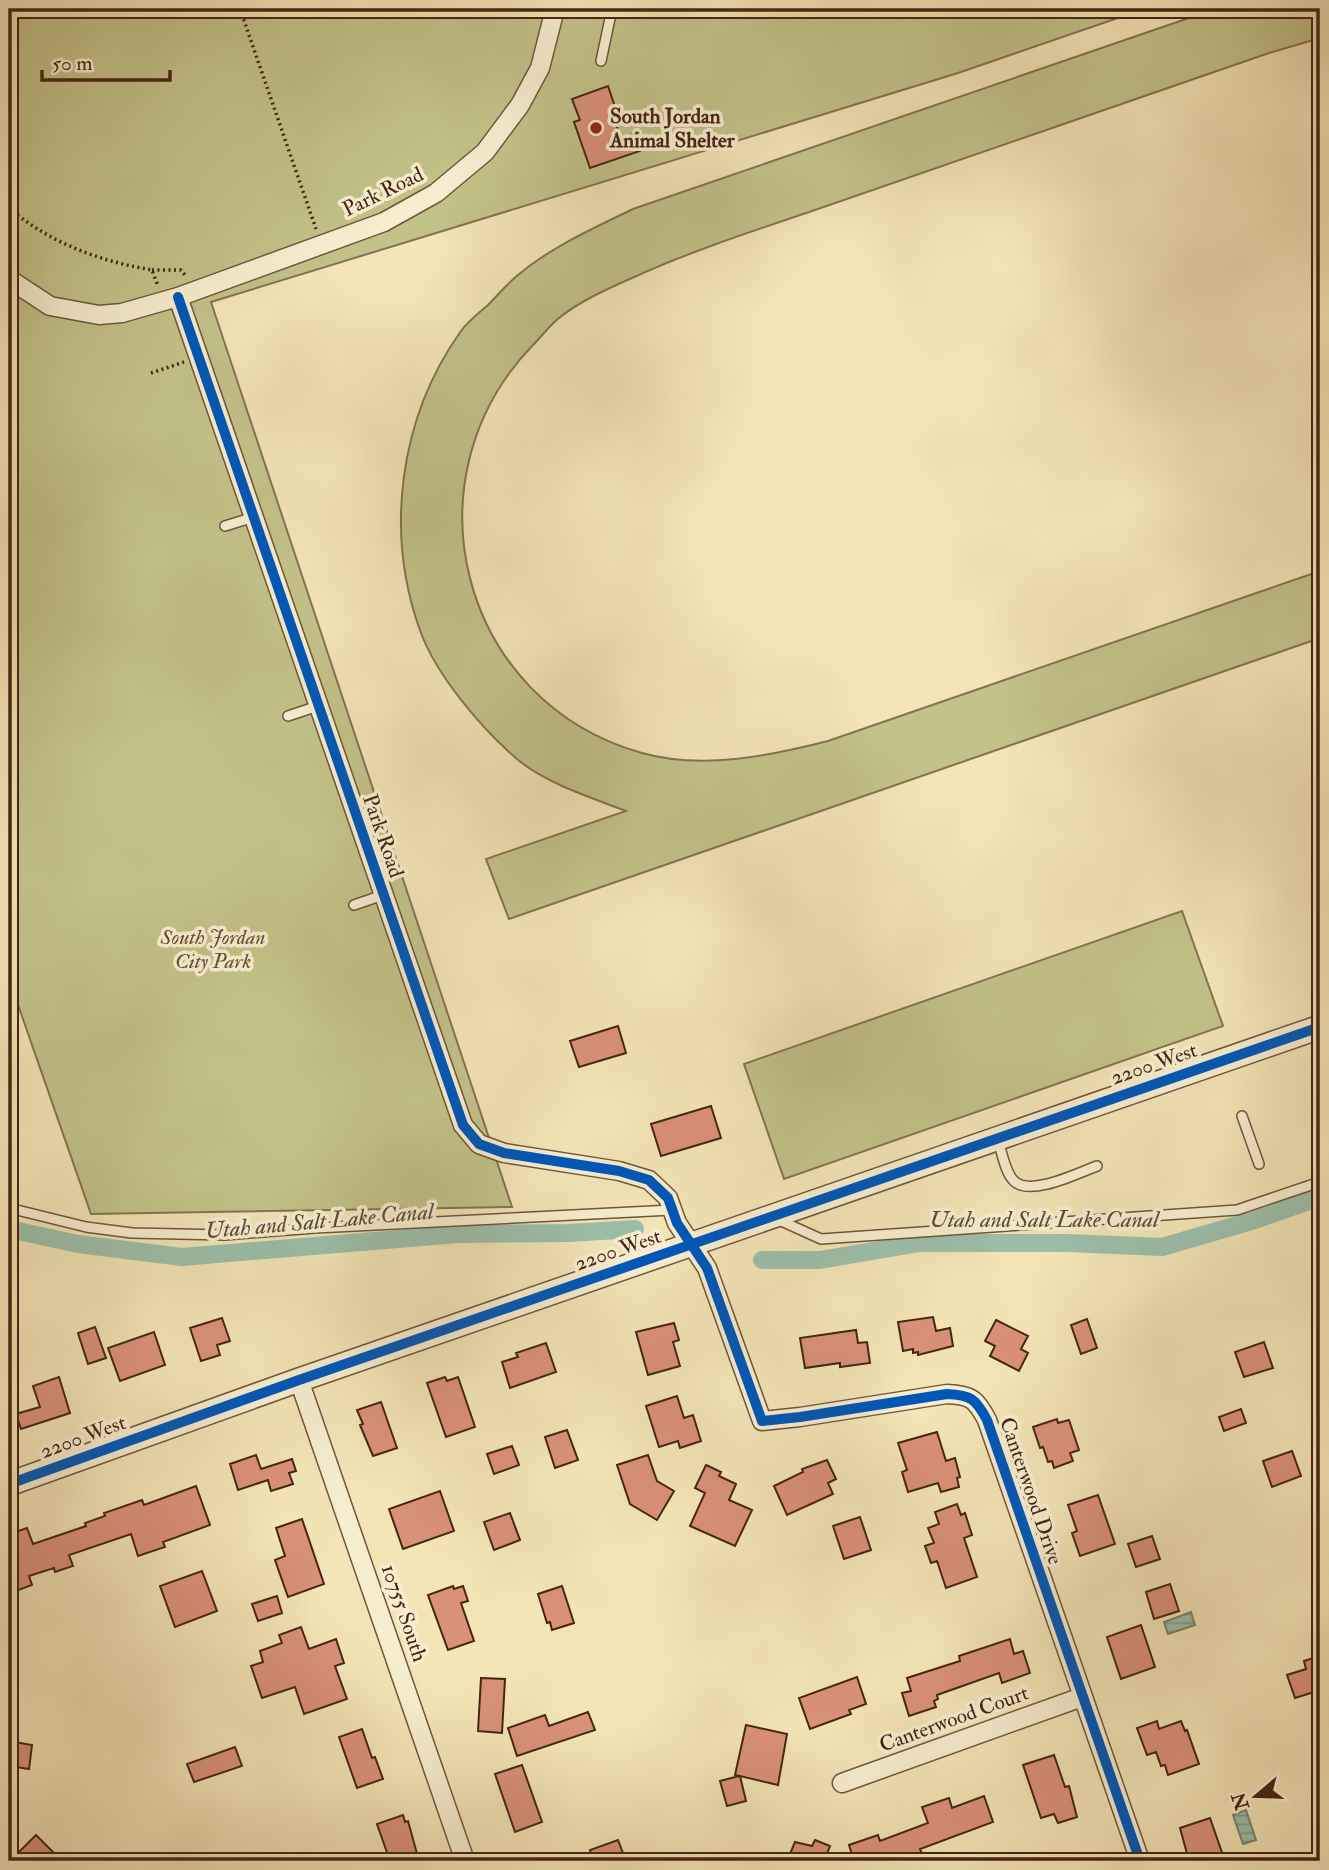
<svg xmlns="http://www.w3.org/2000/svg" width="1329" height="1870" font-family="'IM FELL Double Pica',serif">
<defs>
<pattern id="water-rules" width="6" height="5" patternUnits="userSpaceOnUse" patternTransform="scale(1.75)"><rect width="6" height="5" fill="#9cbfab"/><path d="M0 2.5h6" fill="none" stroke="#819b8a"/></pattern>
</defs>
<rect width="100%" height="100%" fill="#f3e5b6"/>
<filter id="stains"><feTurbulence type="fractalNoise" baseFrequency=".00286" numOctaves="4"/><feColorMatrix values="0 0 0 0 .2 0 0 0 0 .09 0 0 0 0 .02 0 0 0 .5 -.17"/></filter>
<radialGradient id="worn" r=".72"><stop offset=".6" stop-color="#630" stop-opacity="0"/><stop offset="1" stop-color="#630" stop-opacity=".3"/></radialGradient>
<path fill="#c3c289" stroke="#84744e" stroke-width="2" d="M9 9H1144L958 73 211 302 512 1207 91 1214 9 979Z
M1215 9H1320V38L1269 53C1118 105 966 158 815 210 753 231 691 251 632 278 607 289 580 301 559 318 550 325 542 336 533 345 403 479 460 702 642 753 702 770 769 756 828 741L1320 571V638L509 919 486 859 626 811C592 798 545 783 517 759 482 729 437 676 421 633 384 533 399 418 461 331 468 321 479 313 488 305 498 295 507 284 518 275 551 247 594 228 633 209Z
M1182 911 1223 1026 784 1179 744 1064Z"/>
<path fill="url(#water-rules)" stroke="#79816e" stroke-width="2" d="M1191 1612 1195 1625 1168 1634 1164 1622Z
M1246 1810 1256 1840 1243 1844 1233 1815Z"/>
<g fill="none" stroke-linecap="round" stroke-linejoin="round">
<path stroke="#9cbfab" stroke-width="18" d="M9 1229 78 1244 182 1257 458 1234 568 1233 635 1229
M762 1260H820L920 1243H1068L1162 1247 1255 1220 1320 1197"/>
</g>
<path fill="#da917a" stroke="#452512" stroke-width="2" d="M608 86 616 110 611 111 621 138 634 134 640 151 590 168 574 122 580 120 572 99Z
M618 1026 626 1053 579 1067 570 1041Z
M711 1106 721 1138 661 1156 651 1124Z
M933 1317 936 1331 950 1328 953 1346 918 1355V1352L913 1353V1349L903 1351 898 1322Z
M222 1318 230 1341 217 1345 220 1355 201 1361 190 1328Z
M1087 1319 1097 1348 1081 1354 1071 1325Z
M996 1320 1028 1336 1021 1349 1028 1353 1019 1371 990 1356 995 1346 985 1341Z
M674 1323 679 1340 673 1342 680 1366 648 1375 636 1332Z
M95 1327 106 1358 88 1364 78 1333Z
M856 1330 858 1343 867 1342 870 1363 840 1367V1363L805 1368 800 1338Z
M154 1332 165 1365 120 1381 108 1348Z
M1264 1342 1273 1368 1244 1377 1235 1352Z
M546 1343 556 1372 510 1388 502 1362 518 1357 516 1353Z
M59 1377 70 1413 21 1429 16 1414 40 1407 33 1386Z
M445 1377 447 1381 458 1377 475 1427 446 1437 427 1383Z
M677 1396 684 1418 693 1415 701 1441 680 1448 678 1441 659 1447 646 1406Z
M381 1402 397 1448 373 1456 360 1425 363 1424 357 1410Z
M1241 1409 1246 1423 1224 1431 1219 1417Z
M1057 1419 1058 1423 1069 1420 1079 1450 1070 1453 1073 1461 1054 1468 1052 1461 1048 1462 1043 1447 1040 1448 1033 1427Z
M567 1430 578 1460 555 1468 545 1437Z
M937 1432 946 1461 955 1458 960 1477 957 1478 959 1487 941 1492 938 1483 908 1492 902 1472 907 1470 898 1443Z
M512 1446 519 1465 494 1474 487 1454Z
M1292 1451 1301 1476 1272 1487 1263 1461Z
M256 1455 261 1469 292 1459 296 1471 289 1473 293 1484 271 1491 268 1480 238 1490 230 1464Z
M648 1455 657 1481 674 1491 657 1520 630 1504 617 1465Z
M827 1460 836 1479 828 1483 833 1494 787 1515 774 1486 803 1472 802 1469Z
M706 1465 721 1472 719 1476 736 1484 729 1500 752 1510 735 1546 690 1526 705 1493 695 1488Z
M196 1486 210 1525 163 1542 165 1547 138 1556 131 1534 69 1555 73 1566 55 1572 54 1568 29 1576 32 1585 16 1591 9 1570V1534L27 1528 33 1544 86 1526 85 1523 105 1516 104 1513 142 1500 144 1505Z
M440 1491 454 1531 403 1549 389 1509Z
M1098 1495 1115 1544 1080 1556 1072 1533 1077 1531 1068 1505Z
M957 1504 961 1515 965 1513 972 1535 964 1538 977 1577 946 1588 937 1561 931 1563 925 1546 934 1543 928 1528 939 1524 935 1512Z
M510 1513 520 1540 494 1550 484 1522Z
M860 1517 871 1550 844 1559 833 1526Z
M302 1519 324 1584 288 1597 275 1560 285 1556 276 1528Z
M1152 1536 1160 1559 1136 1567 1128 1544Z
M202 1571 217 1611 175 1627 160 1586Z
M1170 1584 1179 1611 1154 1619 1146 1592Z
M453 1586 454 1589 463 1586 468 1601 461 1603 474 1641 448 1650 428 1595Z
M562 1586 574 1623 552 1630 550 1622 547 1623 538 1594Z
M277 1596 282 1613 258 1621 252 1604Z
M1141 1625 1155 1667 1121 1679 1107 1637Z
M301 1627 309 1649 336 1639 344 1663 335 1666 347 1699 304 1714 295 1687 262 1698 251 1666 263 1662 260 1651 282 1643 279 1635Z
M1010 1639 1014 1654 1023 1651 1030 1673 1002 1683 999 1673 937 1695 938 1699 934 1701 936 1707 909 1716 902 1693 911 1691 907 1678 960 1661 959 1656Z
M1320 1656V1703H1318L1314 1692 1295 1698 1287 1675 1306 1669 1304 1661Z
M857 1677 866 1704 849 1710 851 1714 810 1729 799 1698Z
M481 1678 505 1679 502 1733 478 1731Z
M588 1712 595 1730 517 1756 508 1728 545 1715 549 1726Z
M1157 1721 1159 1729 1181 1721 1185 1731 1187 1730 1199 1764 1168 1775 1165 1765 1161 1766 1156 1752 1147 1755 1137 1728Z
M746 1725 787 1734 778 1785 740 1776 746 1801 727 1806 720 1781 739 1776 735 1775Z
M362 1729 372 1758 375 1757 383 1779 357 1788 339 1737Z
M9 1741 32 1745 29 1769 9 1766Z
M235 1747 242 1766 194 1782 187 1764Z
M1054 1755 1065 1787 1069 1786 1077 1817 1058 1823 1054 1814 1041 1818 1023 1765Z
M522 1765 542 1822 515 1832 495 1774Z
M984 1796 993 1822 920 1849 925 1861H854L849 1845 878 1835 880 1841 928 1823 922 1807 949 1798 952 1808Z
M403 1815 405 1822 408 1821 419 1861H390L377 1824Z
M1210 1818 1225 1861H1189L1180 1828Z
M36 1835 62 1861H27L18 1853Z
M618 1840 626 1861H594L590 1850Z
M815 1840 830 1846 824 1861H787L795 1842 812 1846Z"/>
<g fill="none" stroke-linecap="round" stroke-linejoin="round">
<g stroke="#70553b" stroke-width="12">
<path id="service" d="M601 61 612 9
M225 526 254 517
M288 716 318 706
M354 905 383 895
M1242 1116 1259 1164
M998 1140C1002 1153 1005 1172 1014 1181 1030 1197 1078 1173 1097 1166
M9 1208 86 1227 132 1233 225 1235 315 1228 672 1210
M779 1220 821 1239 1020 1225 1237 1210 1320 1182"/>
</g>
<g stroke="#70553b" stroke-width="21">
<path id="minor" d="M9 279 50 306 99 315 122 313 178 297 384 222 436 193 485 152 520 105 540 68 555 9
M178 297 463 1125 479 1144 504 1153 619 1171 649 1180 668 1198 677 1223 707 1268 762 1421 800 1417 947 1394C971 1395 976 1399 987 1420L1140 1861
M299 1380 465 1861
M842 1783 1082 1697"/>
</g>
<g stroke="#70553b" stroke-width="26">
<path id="tertiary" d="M9 1484 299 1380 1320 1027"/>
</g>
<path stroke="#452512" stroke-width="3.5" stroke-dasharray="2 3.5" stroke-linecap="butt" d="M240 9 316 229
M9 208C50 243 99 261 152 270L158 286
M152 270H181L186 276
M151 373 184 362"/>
<use href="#service" stroke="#f7eed0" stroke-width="9"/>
<use href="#minor" stroke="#f7eed0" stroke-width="18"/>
<use href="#tertiary" stroke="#f7eed0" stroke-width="23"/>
<g stroke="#f7eed0" stroke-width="15">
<path id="cycleway" d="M178 297 463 1125 479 1144 504 1153 619 1171 649 1180 668 1198 677 1223 707 1268 762 1421 800 1417 947 1394C971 1395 976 1399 987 1420L1140 1861
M9 1484 299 1380 1320 1027"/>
</g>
<use href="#cycleway" stroke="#0057b8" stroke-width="10"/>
</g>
<circle fill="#8f2418" stroke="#f7eed0" stroke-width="2.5" cx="596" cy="128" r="7"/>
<g text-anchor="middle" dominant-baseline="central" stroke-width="7" stroke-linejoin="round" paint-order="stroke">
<g font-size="21" font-weight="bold" fill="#452512" stroke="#f7eed0" text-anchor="start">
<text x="610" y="116">South Jordan<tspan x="610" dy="24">Animal Shelter</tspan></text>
</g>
<g font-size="21" fill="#452512" stroke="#f7eed0">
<text transform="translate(383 192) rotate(-26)">Park Road</text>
<text transform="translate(383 836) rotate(71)">Park Road</text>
<text transform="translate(1154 1064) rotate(-19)">2200 West</text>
<text transform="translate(618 1250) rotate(-19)">2200 West</text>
<text transform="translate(83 1437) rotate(-20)">2200 West</text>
<text transform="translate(1031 1491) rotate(71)">Canterwood Drive</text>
<text transform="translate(404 1613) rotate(71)">10755 South</text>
<text transform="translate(954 1719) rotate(-20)">Canterwood Court</text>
</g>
<g font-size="21" font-style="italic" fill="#644c30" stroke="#f7eed0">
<text x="213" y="937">South Jordan<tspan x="213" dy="24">City Park</tspan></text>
</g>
<g font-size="23" font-style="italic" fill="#5b4c38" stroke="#f7eed0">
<text x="1044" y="1219">Utah and Salt Lake Canal</text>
<text transform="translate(319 1221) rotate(-5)">Utah and Salt Lake Canal</text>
</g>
</g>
<rect width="1329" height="1870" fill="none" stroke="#f3e5b6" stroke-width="35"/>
<rect x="10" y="10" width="1308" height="1849" fill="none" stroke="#452512" stroke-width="3.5"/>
<rect x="18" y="18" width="1294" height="1835" fill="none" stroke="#452512" stroke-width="2"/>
<g transform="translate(1256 1796) rotate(251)" stroke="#f7eed0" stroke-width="5" paint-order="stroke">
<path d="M0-5L12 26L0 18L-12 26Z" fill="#452512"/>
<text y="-10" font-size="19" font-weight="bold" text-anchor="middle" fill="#452512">N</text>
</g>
<path d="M42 70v10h128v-10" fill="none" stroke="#452512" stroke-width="3.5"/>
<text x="52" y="70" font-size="21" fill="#452512" stroke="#f7eed0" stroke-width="5" paint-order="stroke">50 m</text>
<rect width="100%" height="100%" filter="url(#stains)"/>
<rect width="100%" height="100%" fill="url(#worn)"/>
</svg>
